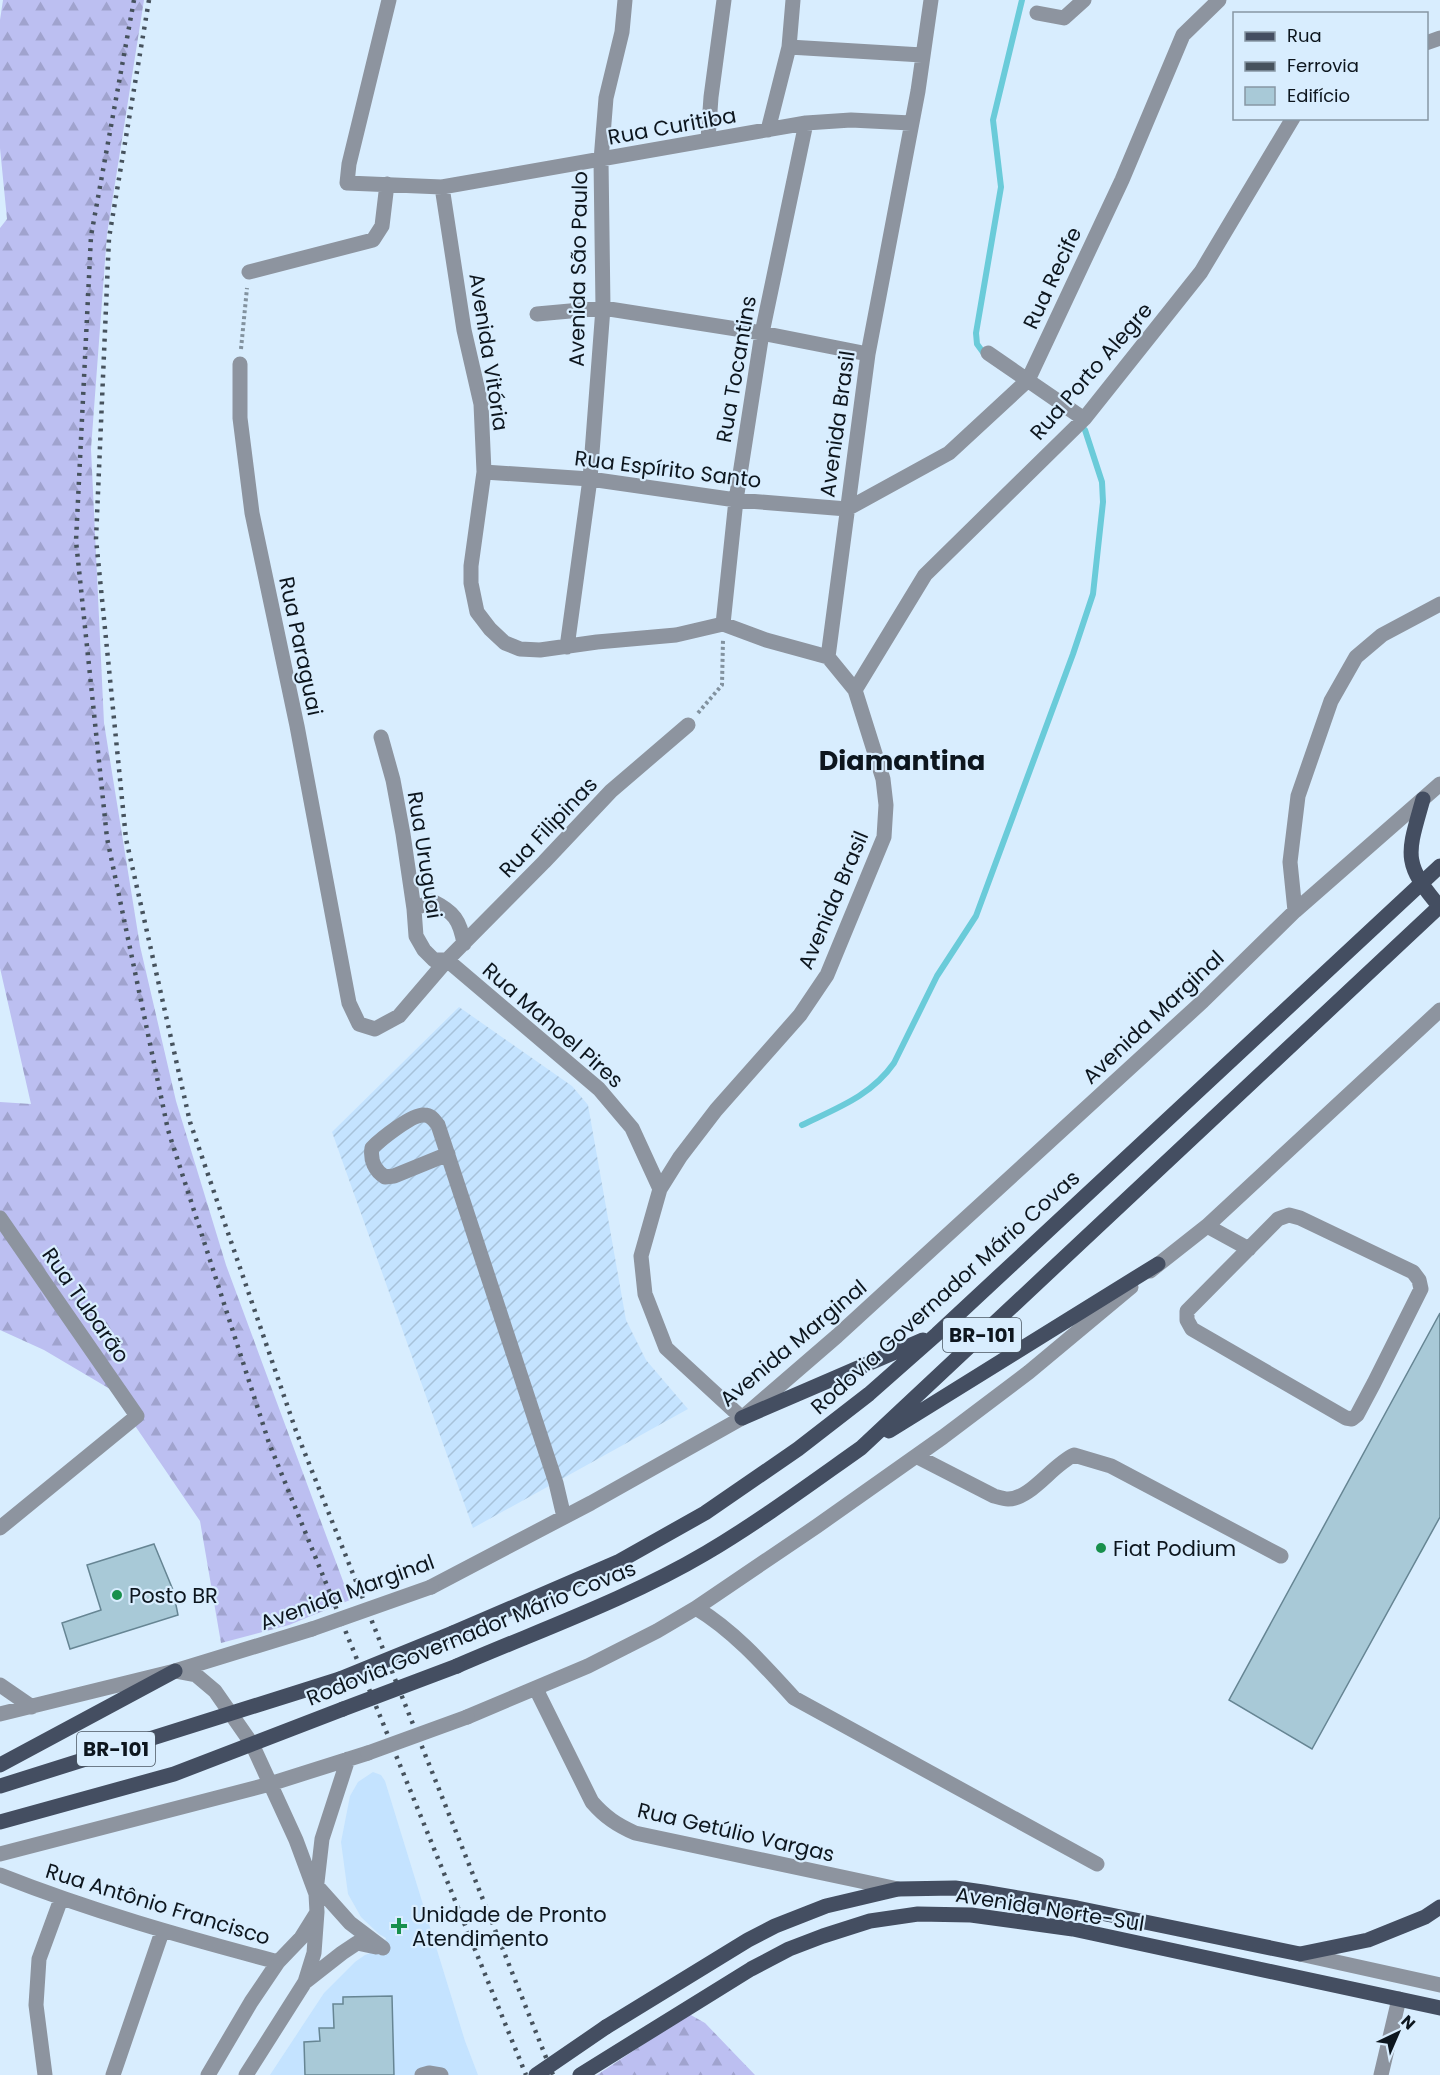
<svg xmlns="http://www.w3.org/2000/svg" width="1440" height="2075" font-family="Poppins,sans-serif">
<defs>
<pattern id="industrial-furrows" width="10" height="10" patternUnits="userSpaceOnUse" patternTransform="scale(1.5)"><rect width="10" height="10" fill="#c4e3ff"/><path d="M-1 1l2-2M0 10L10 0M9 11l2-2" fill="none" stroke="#a7c2da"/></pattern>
<pattern id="forest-firs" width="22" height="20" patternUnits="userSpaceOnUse" patternTransform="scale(1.5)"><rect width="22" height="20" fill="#bcbff1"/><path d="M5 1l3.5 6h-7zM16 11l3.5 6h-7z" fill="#a0a3ce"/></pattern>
</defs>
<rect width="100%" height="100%" fill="#d8edfe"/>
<path fill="#c4e3ff" d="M373 1772 381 1775 385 1781 465 2041 478 2075H270L324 1993 355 1962 365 1955 383 1948 386 1938 379 1934 361 1917 348 1894 341 1842 350 1796 358 1782Z"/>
<path fill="url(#industrial-furrows)" d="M459 1007 572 1086 588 1105 626 1320 646 1360 688 1409 473 1528 332 1132Z"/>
<path fill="url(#forest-firs)" d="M3 0H144L107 234 91 449 104 723 140 946 176 1101 226 1265 350 1600 289 1625 221 1643 200 1521 110 1389 44 1350 0 1330V1102L31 1104 0 968V228L7 219 0 148V20Z
M689 2014 705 2023 755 2075H597Z"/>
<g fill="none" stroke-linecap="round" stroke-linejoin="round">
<path stroke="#6acbd9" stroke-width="6" d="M985 355 977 344 976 333 1001 187 993 120 1022 0
M802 1125C837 1108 871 1096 894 1063L937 976 976 916 1073 654 1093 594 1103 502 1102 482 1085 430"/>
</g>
<path fill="#a8c9d7" stroke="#668593" stroke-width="1.5" d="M1440 1313V1517L1312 1749 1229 1700Z
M154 1544 173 1590 178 1615 70 1649 62 1623 101 1610 87 1565Z
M392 1996 394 2075H305L304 2042 320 2041 319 2028H334L333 2004H343V1997Z"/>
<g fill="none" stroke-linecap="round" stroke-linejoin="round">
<path stroke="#82929f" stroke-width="4" stroke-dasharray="3 3" stroke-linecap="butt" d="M241 349 247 288
M698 713 722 685 723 640"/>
<path stroke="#8d949f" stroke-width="15" d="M389 0 349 164 347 183 442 187 806 123 851 120 911 123
M1037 13 1064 18 1084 0
M1426 43 1440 38
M789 47 922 55
M768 130 789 47 793 0
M708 139 711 97 724 0
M442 187 464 330 481 404 484 472 471 566V583L477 612 490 629 505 643 520 649 540 650 597 642 676 635 723 624 766 640 828 657
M249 272 373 240 382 226 387 184
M537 314 603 308 762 333 868 354
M988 353 1084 419
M240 364V418L252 513 297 726 349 1003 359 1024 375 1029 399 1016 447 960 544 862 611 791 688 725
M484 472 590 479 736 500 847 509 949 453 1028 380 1122 180 1183 35 1219 0
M723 624 736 500 762 333 806 123
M567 647 590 479 603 308 601 160 606 98 622 32 625 0
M855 690 925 575 1084 419 1201 272 1293 118
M381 737 393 780 403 834 414 909 416 936 424 950 434 960H447L599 1089 632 1128 660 1189
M414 909 432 901C454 912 460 920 464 944
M1295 911 1290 862 1298 796 1331 701 1356 657 1382 635 1440 604
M448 1154 394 1176 385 1177C375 1171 370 1160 372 1148 381 1139 412 1114 424 1115 431 1115 434 1120 438 1125L556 1483 564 1517
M1289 1215 1300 1218 1413 1272 1419 1280 1421 1289 1374 1383 1357 1415 1352 1419 1346 1418 1192 1329 1187 1320V1311L1278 1219Z
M0 1218 137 1416 0 1528
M1207 1226 1249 1249
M1150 1271 1207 1226 1440 1010
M742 1418 666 1348 645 1294 641 1256 660 1189 680 1157 716 1110 800 1015 827 975 884 837 886 805 883 779 855 690 828 657 868 354 918 91 931 0
M916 1456 994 1496C998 1497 1003 1499 1008 1499 1031 1499 1052 1465 1074 1455L1111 1466 1281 1556
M431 1587 591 1503 742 1418 837 1336 1203 1001 1295 911 1440 784
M696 1608C734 1631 764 1665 794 1698L1097 1864
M175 1671 196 1675 215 1691 252 1744 296 1840 316 1894 317 1912 314 1953 305 1982 246 2075
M0 1685 32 1707
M536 1689 592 1802C605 1817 617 1825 635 1833L898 1889
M0 1714 175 1671 312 1629
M467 1717 588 1666 657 1631 696 1608 817 1526 943 1437 1029 1372 1131 1287
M0 1854 270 1784 368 1753
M0 1875C91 1911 183 1937 278 1962
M316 1885 350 1923 383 1948
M316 1891 322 1839 348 1759
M1300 1954 1440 1985
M305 1982 342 1953 357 1943 376 1947
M45 2075 36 2005 39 1959 61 1899
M113 2075 162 1932
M208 2075 251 2002 278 1962 301 1938 316 1914
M422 2075 429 2073 441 2075
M1381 2075 1399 1999"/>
<path stroke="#444e61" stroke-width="15" d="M1423 799C1408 853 1401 862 1440 907
M742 1418 923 1340
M889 1431 1158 1264
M453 1633 618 1562 705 1513 798 1449 869 1394 937 1334 1440 866
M457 1666C540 1630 628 1599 706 1553 760 1521 810 1484 861 1448L1440 906
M0 1765 175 1671
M0 1786 340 1679
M0 1822 174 1774 343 1709
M606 2027 748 1940 775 1926 826 1906 898 1889 955 1888 983 1892 1077 1908 1300 1954 1368 1940 1425 1917 1440 1907
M580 2075 751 1969 789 1949 823 1936 870 1921 918 1914 971 1915 1073 1929 1440 2008"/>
<path stroke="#46525d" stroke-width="4.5" stroke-dasharray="3 6" stroke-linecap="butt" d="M134 0 91 236 76 541 107 838 168 1130 269 1443 526 2075
M149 0 109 238 96 539 126 839 190 1122 296 1431 553 2075"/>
<path stroke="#8d949f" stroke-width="15" d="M312 1629 431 1587
M368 1753 467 1717"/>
<path stroke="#444e61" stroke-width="15" d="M340 1679 453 1633
M343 1709 457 1666
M536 2075 606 2027"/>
</g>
<g fill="#18904c" stroke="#d8edfe" stroke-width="2">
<circle cx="1101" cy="1548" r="6"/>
<circle cx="117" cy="1595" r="6"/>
<path d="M396 1917h6v6h6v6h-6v6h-6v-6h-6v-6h6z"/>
</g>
<g text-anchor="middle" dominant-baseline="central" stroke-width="4.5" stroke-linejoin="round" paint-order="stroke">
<g fill="#d8edfe" stroke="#4a5661" stroke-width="1.5">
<rect x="943" y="1318" width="78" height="34" rx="4.5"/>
<rect x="77" y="1732" width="78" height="34" rx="4.5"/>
</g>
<g font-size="20" font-weight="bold" fill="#0d161e">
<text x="982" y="1335">BR-101</text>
<text x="116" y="1749">BR-101</text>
</g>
<g font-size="21" fill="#0d161e" stroke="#d8edfe">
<text transform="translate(672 126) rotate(-10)">Rua Curitiba</text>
<text transform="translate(578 269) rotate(-89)">Avenida São Paulo</text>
<text transform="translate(1052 278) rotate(-65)">Rua Recife</text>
<text transform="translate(489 352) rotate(81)">Avenida Vitória</text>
<text transform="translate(736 369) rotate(-80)">Rua Tocantins</text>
<text transform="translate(1091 371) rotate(-49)">Rua Porto Alegre</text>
<text transform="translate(837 424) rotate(-82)">Avenida Brasil</text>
<text transform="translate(668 469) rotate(7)">Rua Espírito Santo</text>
<text transform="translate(301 646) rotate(78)">Rua Paraguai</text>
<text transform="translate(548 827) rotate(-46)">Rua Filipinas</text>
<text transform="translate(425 855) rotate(81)">Rua Uruguai</text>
<text transform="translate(833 900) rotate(-67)">Avenida Brasil</text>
<text transform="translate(1153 1017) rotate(-43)">Avenida Marginal</text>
<text transform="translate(553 1025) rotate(41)">Rua Manoel Pires</text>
<text transform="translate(945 1292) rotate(-42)">Rodovia Governador Mário Covas</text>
<text transform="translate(86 1305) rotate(55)">Rua Tubarão</text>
<text transform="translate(793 1343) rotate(-40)">Avenida Marginal</text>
<text transform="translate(347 1592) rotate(-20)">Avenida Marginal</text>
<text transform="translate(471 1633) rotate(-22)">Rodovia Governador Mário Covas</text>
<text transform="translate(736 1832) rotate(13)">Rua Getúlio Vargas</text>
<text transform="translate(158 1904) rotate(17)">Rua Antônio Francisco</text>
<text transform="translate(1050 1909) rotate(9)">Avenida Norte-Sul</text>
</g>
<g font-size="21" fill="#0d161e" stroke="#d8edfe" text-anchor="start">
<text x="1113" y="1548">Fiat Podium</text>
<text x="129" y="1595">Posto BR</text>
<text x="412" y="1914">Unidade de Pronto<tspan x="412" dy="24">Atendimento</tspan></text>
</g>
<g font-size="27" font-weight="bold" fill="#0d161e" stroke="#d8edfe">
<text x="902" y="760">Diamantina</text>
</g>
</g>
<rect x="1233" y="12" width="195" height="108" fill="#d8edfe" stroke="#8797a4" stroke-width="1.5"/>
<rect x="1245" y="32" width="30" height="9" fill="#444e61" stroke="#8797a4" stroke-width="1.5"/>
<text x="1287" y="42" font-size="18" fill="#0d161e">Rua</text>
<rect x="1245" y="62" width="30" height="9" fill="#46525d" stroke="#8797a4" stroke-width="1.5"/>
<text x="1287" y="72" font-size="18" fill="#0d161e">Ferrovia</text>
<rect x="1245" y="87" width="30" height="18" fill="#a8c9d7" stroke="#8797a4" stroke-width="1.5"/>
<text x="1287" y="102" font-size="18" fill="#0d161e">Edifício</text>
<g transform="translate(1398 2033) rotate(44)" stroke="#d8edfe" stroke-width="4.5" paint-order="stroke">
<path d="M0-4.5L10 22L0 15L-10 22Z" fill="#0d161e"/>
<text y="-9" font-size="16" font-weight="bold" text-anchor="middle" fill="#0d161e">N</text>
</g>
</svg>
